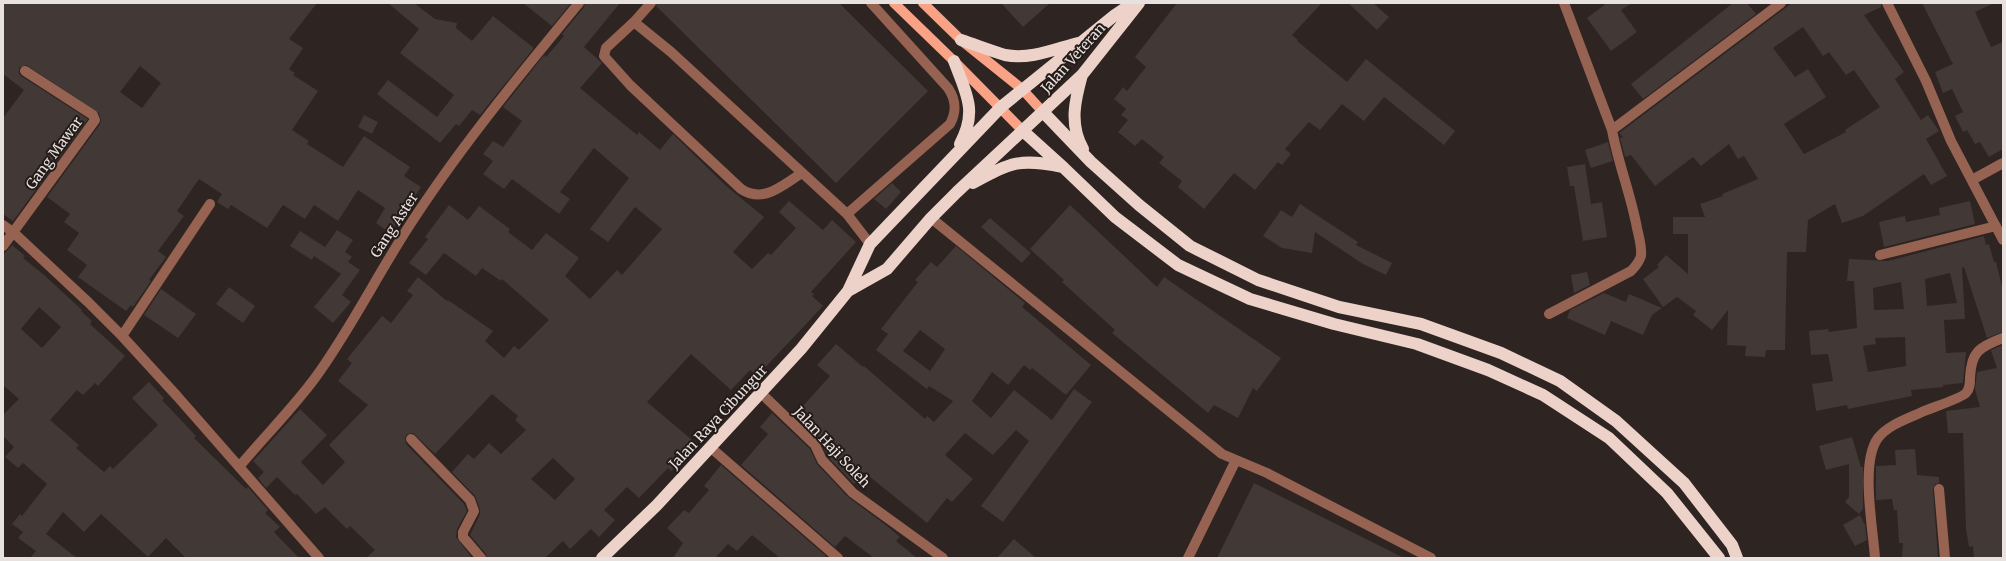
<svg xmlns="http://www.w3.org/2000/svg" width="2006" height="561" font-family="Merriweather,serif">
<rect width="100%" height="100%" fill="#2e2421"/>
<path fill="#423835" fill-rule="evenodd" d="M3 3H317L289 39 303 48 289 69 295 73 293 75 318 91 292 130 309 141 307 144 343 167 364 136 410 167 404 176 421 187 390 233 376 223 385 208 358 190 338 221 314 205 305 219 283 205 267 228 231 205 228 209 217 202 222 194 199 179 177 211 184 216 158 251 166 257 149 280 151 281 133 307 131 305 126 311 78 277 87 265 67 250 79 233 64 222 70 214 47 197 100 124 101 120 99 113 26 65 19 68V74L21 76 88 119 13 221 3 214V118L24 90 3 74ZM140 66 161 83 142 108 120 92Z
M388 3H414L435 19 457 23 456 28 472 41 493 16 534 48 480 115 472 110 459 126 456 124 440 143 377 94 388 80 437 117 454 95 400 53 419 29Z
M523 3H571L552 26Z
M585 3H620L584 47 602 63 580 88 637 135 639 132 660 150 673 134 725 185 764 217 733 252 752 269 768 253 771 255 796 228 779 212 789 201 823 230 832 220 856 242 811 292 814 294 812 296 823 306 757 376 750 370 731 390 691 354 647 402 698 445 671 471 668 468 639 498 627 487 604 510 615 520 599 537 591 529 570 549 563 541 545 558H487L486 554 470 535 480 514V509L475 496 452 472 468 454 474 459 489 443 501 454 526 430 515 420 518 416 492 394 435 454 413 433 407 434 405 438 406 444 464 504 467 511 457 529 456 537 472 558H366L375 550 350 526 347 529 325 507 316 514 297 494 295 495 277 477 266 488 258 478 264 472 253 461 300 409 327 435 301 462 323 485 345 462 329 445 368 405 338 381 352 363 347 359 382 316 391 323 413 295 407 291 418 277 447 301 448 300 493 331 485 341 504 358 514 346 519 350 549 320 502 279 501 281 482 268 476 276 444 253 426 275 409 263 428 239 425 237 449 205 468 220 479 206 510 229 508 232 532 250 546 233 579 258 565 276 590 299 617 270 622 275 662 229 635 207 608 242 590 229 629 178 594 148 560 192 570 199 559 214 512 179 504 189 483 174 493 161 483 154 493 141 503 147 522 121 503 107 544 55 546 57 564 36 562 34 584 7ZM553 458 575 479 555 500 531 479Z
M657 3H839L928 91 836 183 656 6Z
M1001 3H1050L1023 27Z
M1177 3H1322L1292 35 1298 40 1297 41 1347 82 1366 59 1455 131 1444 145 1384 97 1364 121 1342 104 1320 130 1309 122 1285 149 1291 154 1282 165 1278 162 1255 190 1234 173 1204 209 1178 187 1182 181 1159 163 1164 157 1142 139 1135 146 1118 132 1128 120 1121 115 1126 109 1114 99 1123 87 1127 91 1146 67 1135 57Z
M1348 3H1373L1389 17 1377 30Z
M1607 3H1632L1621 10 1637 32 1611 51 1587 18Z
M1733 3H1747L1756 14 1643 99 1631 84Z
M1792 3H1881V7L1864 15 1904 72 1895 79 1921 120 1928 115 1939 131 1926 139 1947 176 1931 185 1924 174 1863 216 1842 223 1835 204 1808 220 1806 252H1787L1785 350H1766L1765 357 1745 356 1746 346 1727 345 1728 310 1712 330 1693 315 1696 311 1677 297 1663 307 1643 279 1659 267 1657 265 1666 255 1688 274V234H1673V217H1705L1700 204 1723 196 1722 194 1758 179 1744 156 1738 159 1729 144 1701 166 1693 157 1655 186 1631 155 1625 157 1620 138 1623 137 1619 133ZM1803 27 1823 56 1829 52 1846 75 1854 70 1880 107 1845 130 1846 132 1804 154 1784 124 1826 97 1808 69 1795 77 1773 48Z
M1922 3H1994L1975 12 1991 47 2003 42V149L1989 157 1980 142 1975 144 1967 130 1963 132 1955 116 1963 112 1952 89 1943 93 1935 72 1953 64Z
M364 115 378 122 372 134 358 127Z
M1608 142 1613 161 1591 168 1585 150Z
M1585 164 1591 204 1602 202 1607 237 1583 241 1574 186H1570L1567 167Z
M892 183 901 192 886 209 874 199Z
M1970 201 1975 224 1884 247 1879 222 1905 216 1906 222 1940 215 1939 208Z
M1300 204 1358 242 1356 245 1392 263 1386 275 1363 264 1315 232 1312 253 1282 248 1263 236 1281 210 1292 217Z
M1070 205 1157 287 1164 277 1281 358 1257 391 1253 388 1238 418 1214 405 1208 413 1112 333 1115 330 1062 282 1064 280 1030 249Z
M990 218 1031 253 1022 263 981 227Z
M337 230 353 240 345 252 352 257 348 262 360 270 342 295 351 302 333 323 314 307 341 274 314 256 312 260 290 246 300 231 325 247Z
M1984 236 1986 245 1989 244 1994 262H1996L2003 290V332L1987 338 1964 267 1962 268 1965 319 1944 320 1946 353 1966 352 1963 383 1943 385V387L1911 390 1912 396 1848 409 1847 405 1816 411 1812 384 1833 381 1828 354 1811 355 1809 331 1828 329 1829 332 1857 328 1854 281H1847L1849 259 1888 261ZM1950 273 1957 303 1927 306 1925 279ZM1901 282 1904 309 1874 310 1873 288ZM1905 337 1906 366 1868 372 1863 346 1876 344 1875 338Z
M12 245 25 256 23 258 43 274 82 310 81 311 92 321 90 324 125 356 98 386 95 383 83 395 77 390 50 420 79 445 76 448 104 472 110 466 113 469 158 425 132 398 149 382 164 398 162 400 196 436 194 438 246 489 248 487 268 510 265 513 280 527 274 532 299 558H186L166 538 148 557 101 514 84 532 63 512 46 534 77 558H30L36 551 18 538 23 532 12 524 20 514 22 516 47 484 23 463 18 468 5 457 14 447 3 436V415L19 399 3 385V255ZM39 307 61 327 42 348 21 329Z
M956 246 1025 303 1022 307 1091 365 1066 395 1032 368 1030 370 1024 365 1008 385 992 372 972 401 991 418 1014 390 1052 420 1074 389 1092 402 1003 522 981 506 1029 441 1016 430 993 455 965 433 945 455 973 479 952 502 947 498 927 523 864 472 854 484 827 456 820 440 794 416 830 376 817 365 836 344 863 367 864 366 925 419 927 416 934 422 953 401 929 386 927 389 876 350 888 334 881 329 918 282 915 280 931 262 937 267ZM920 330 945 349 930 371 903 351Z
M1587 272 1590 285 1574 293 1571 275Z
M229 287 255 306 243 323 216 304Z
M161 289 196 314 178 338 144 315Z
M1604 293 1626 302 1629 294 1662 308 1652 315 1643 335 1611 321 1605 335 1567 318 1570 310Z
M2003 345V558H1974L1973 546 1969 547 1966 529 1963 433H1948L1946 411 1980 407 1975 389 1977 372 1997 368 1991 350Z
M772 413 810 449 817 464 848 497 887 526 900 537 896 541 917 558H874L845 536 835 547 741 465 768 434 760 427Z
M1852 437 1861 467H1863V509L1859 514 1845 502 1849 497V464L1826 470 1819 446Z
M1915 449 1917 475 1939 477V483L1935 484 1933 490 1938 558H1902L1903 543H1899L1897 510H1894L1892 499 1876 500V466L1896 465 1895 450Z
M721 465 826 556 825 558H780L752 535 737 551 728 544 715 558H673L683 543 667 528 684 510 689 513 709 490 704 486Z
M1254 483 1404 558H1217Z
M1860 515 1865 525 1867 540 1855 546 1843 525Z
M1014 539 1036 558H997Z"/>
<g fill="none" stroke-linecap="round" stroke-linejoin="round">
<path stroke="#966251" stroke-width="10" d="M651 3 634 22 671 52 847 214 870 244
M1564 3 1612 130
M1887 3 1926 81 1951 141 2003 240
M634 22 606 48 604 56 630 85 741 189C764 204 782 185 802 173
M1972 180 2003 163
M847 214 950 124C957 111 956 100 948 88L871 3
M931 218 1222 454 1267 473 1431 558
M3 225 14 233 88 302 122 336 177 396 319 558
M3 246 95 120 93 115 25 71
M1880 255 1996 226
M1549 314 1631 271C1636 266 1639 262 1641 256 1642 247 1639 237 1637 228 1631 195 1618 163 1612 130L1781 3
M122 336 210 204
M761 393 815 445 822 460 853 493 943 558
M411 439 470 500 474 511 463 532V537L481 558
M710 447 838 558
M239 467C263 438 293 408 315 378 353 326 381 267 417 214 466 140 523 71 579 3
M1939 489 1945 558
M1188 558 1236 460
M1875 558C1873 528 1860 462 1878 438 1888 425 1907 419 1922 412 1931 408 1962 398 1966 393 1970 389 1970 383 1970 378 1971 352 1979 347 2003 338"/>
<path stroke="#f9a286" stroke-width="10" d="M894 3 954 61 1023 131
M923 3 961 40 1022 89 1043 112"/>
<path stroke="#edd2c9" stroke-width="12" d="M961 40C976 45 991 51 1005 55 1030 60 1055 49 1078 43
M954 61C966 93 978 111 960 144
M1082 75C1075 100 1069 124 1083 149
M1043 112 1091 162 1139 205 1190 246 1258 280 1339 307 1421 324 1501 353 1560 381 1616 421 1684 483 1732 545 1737 558
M1023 131 1064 168 1115 217 1178 265 1250 299 1334 324 1417 344 1488 370 1543 395 1609 438 1667 493 1719 558
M973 183C1012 162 1019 158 1063 167
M848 291 887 269 931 218 957 192 1082 75 1139 3
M602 558 657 505 801 349 848 291 870 244 1001 107 1115 15 1133 3"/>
</g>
<g text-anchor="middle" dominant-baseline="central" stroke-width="4" stroke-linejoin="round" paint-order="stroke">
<g font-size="14" fill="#e7e1df" stroke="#241b18">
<text transform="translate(1073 58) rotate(-48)">Jalan Veteran</text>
<text transform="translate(54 153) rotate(-54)">Gang Mawar</text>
<text transform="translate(394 225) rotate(-57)">Gang Aster</text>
<text transform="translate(718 417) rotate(-47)">Jalan Raya Cibungur</text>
<text transform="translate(832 447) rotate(47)">Jalan Haji Soleh</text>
</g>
</g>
<rect width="2006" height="561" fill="none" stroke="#e7e1df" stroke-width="8"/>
</svg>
